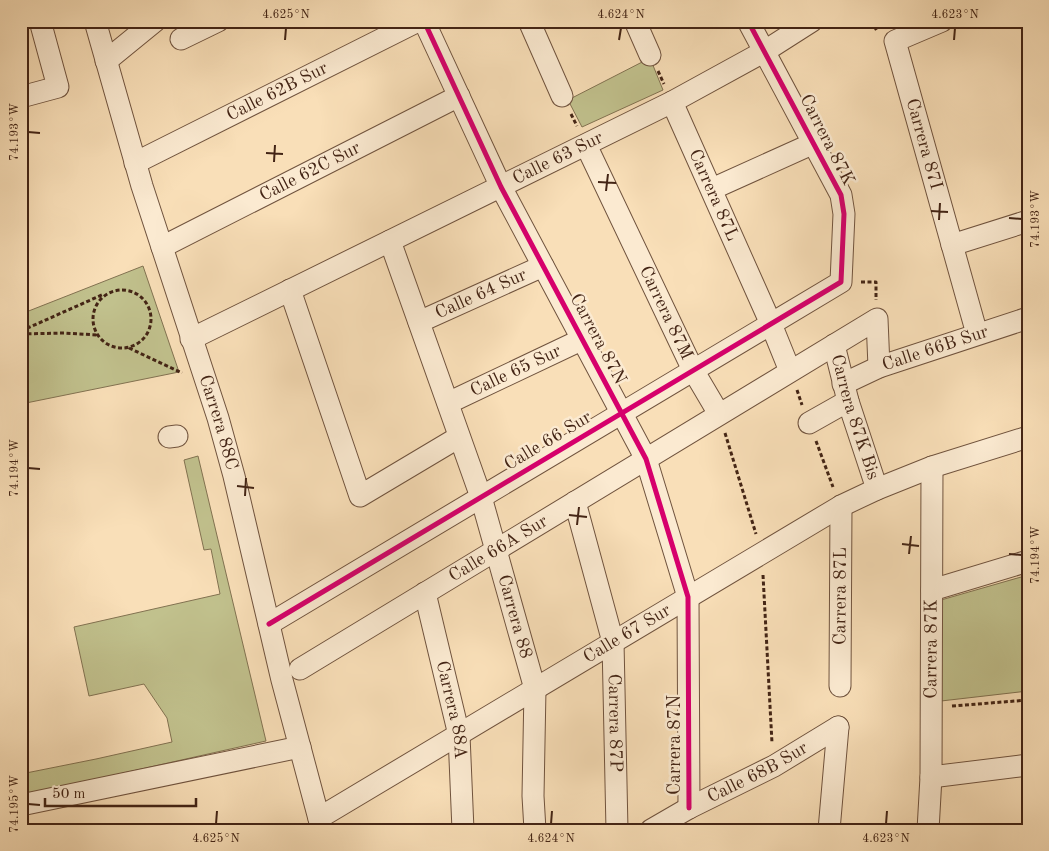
<svg xmlns="http://www.w3.org/2000/svg" width="1049" height="851" font-family="'Old Standard TT',serif">
<rect width="100%" height="100%" fill="#f9dfb8"/>
<filter id="stains"><feTurbulence type="fractalNoise" baseFrequency=".004" numOctaves="4"/><feColorMatrix values="0 0 0 0 .2 0 0 0 0 .09 0 0 0 0 .02 0 0 0 .5 -.17"/></filter>
<radialGradient id="worn" r=".72"><stop offset=".6" stop-color="#630" stop-opacity="0"/><stop offset="1" stop-color="#630" stop-opacity=".3"/></radialGradient>
<path fill="#c1c18d" stroke="#827251" d="M650 58 663 90 582 127 568 100Z
M143 266 179 372 21 404V314Z
M198 456 266 741 21 796V774L96 759 172 742 167 718 144 684 89 696 74 627 220 594 211 549 204 550 184 460Z
M1028 575V691L941 701V600Z"/>
<g fill="none" stroke-linecap="round" stroke-linejoin="round">
<g stroke="#70533e" stroke-width="23">
<g id="minor">
<path id="s1" d="M95 21 142 186 218 418 234 476 282 680 322 830"/>
<path d="M424 21 501 187 646 459 688 597 689 808"/>
<path d="M529 21 562 96"/>
<path d="M635 21 650 55"/>
<path id="s2" d="M942 21 895 41 977 334"/>
<path d="M181 39 218 21"/>
<path d="M106 61 155 21"/>
<path d="M21 97 58 87 40 21"/>
<path id="s3" d="M672 102 771 324 790 371"/>
<path id="s4" d="M586 145 693 370 719 414"/>
<path id="s5" d="M135 163 418 21"/>
<path d="M712 189 814 143"/>
<path id="s6" d="M390 241 481 497 535 689 533 796 535 830"/>
<path d="M952 245 1028 221"/>
<path id="s7" d="M162 247 459 96"/>
<path d="M290 290 360 496 459 437"/>
<path id="s8" d="M419 322 543 266"/>
<path id="s9" d="M191 339 672 102 765 51 812 21"/>
<path id="s10" d="M834 345 848 401 877 489"/>
<path id="s11" d="M843 384 879 367 1028 318"/>
<path id="s12" d="M448 403 583 339"/>
<path d="M809 423 848 401"/>
<path d="M169 437 177 436"/>
<path id="s13" d="M575 502 613 642 617 830"/>
<path d="M932 590 1028 561"/>
<path id="s14" d="M425 593 459 735 463 830"/>
<path d="M269 624 841 282 844 214 841 195 748 21"/>
<path id="s15" d="M300 669 877 319 879 367"/>
<path id="s16" d="M840 686 841 506"/>
<path d="M931 777 1028 765"/>
<path d="M21 805 300 747"/>
<path id="s17" d="M319 818 841 506 877 489 932 467 1028 437"/>
<path id="s18" d="M651 830 689 808 774 766 838 727"/>
<path d="M829 830 838 727"/>
<path id="s19" d="M928 830 931 777 932 467"/>
</g>
</g>
<path stroke="#432415" stroke-width="3" stroke-dasharray="4 2.5" stroke-linecap="butt" d="M871 21 877 31
M658 71 664 84
M571 114 577 126
M861 282H876V300
M93 319a29 29 0 1 1 58 0a29 29 0 1 1-58 0Z
M21 331 104 294
M21 334 64 333 97 335
M129 348 182 373
M797 390 802 405
M725 433 756 534
M816 441 833 487
M763 575 772 743
M952 706 1028 700"/>
<use href="#minor" stroke="#fbead1" stroke-width="21"/>
<g stroke="#fbead1" stroke-width="8">
<path id="cycleway" d="M424 21 501 187 646 459 688 597 689 808
M269 624 841 282 844 214 841 195 748 21"/>
</g>
<use href="#cycleway" stroke="#d6006c" stroke-width="5"/>
</g>
<path fill="none" stroke="#432415" stroke-width="2" d="M285 40 286 28M619 40 621 28M954 40 955 28M28 132 40 133M266 153 283 154M274 162 275 145M598 182 616 183M606 191 608 174M931 211 948 212M1009 218 1022 219M939 220 940 203M28 468 40 469M237 486 254 488M245 496 246 478M569 515 587 517M577 525 579 507M902 544 919 546M909 554 911 536M1009 554 1022 555M28 804 40 805M216 824 217 811M551 824 552 811M886 824 887 811"/>
<g text-anchor="middle" dominant-baseline="central" stroke-width="5" stroke-linejoin="round" paint-order="stroke">
<g font-size="18" fill="#432415" stroke="#fbead1">
<text stroke="none"><textPath href="#s5" startOffset="159">Calle 62B Sur</textPath></text>
<text transform="translate(827 140) rotate(63)">Carrera 87K</text>
<text stroke="none"><textPath href="#s2" startOffset="158">Carrera 87I</textPath></text>
<text stroke="none"><textPath href="#s9" startOffset="409">Calle 63 Sur</textPath></text>
<text stroke="none"><textPath href="#s7" startOffset="166">Calle 62C Sur</textPath></text>
<text stroke="none"><textPath href="#s3" startOffset="102">Carrera 87L</textPath></text>
<text stroke="none"><textPath href="#s8" startOffset="68">Calle 64 Sur</textPath></text>
<text stroke="none"><textPath href="#s4" startOffset="186">Carrera 87M</textPath></text>
<text transform="translate(598 339) rotate(62)">Carrera 87N</text>
<text stroke="none"><textPath href="#s11" startOffset="99">Calle 66B Sur</textPath></text>
<text stroke="none"><textPath href="#s12" startOffset="75">Calle 65 Sur</textPath></text>
<text stroke="none"><textPath href="#s10" startOffset="75">Carrera 87K Bis</textPath></text>
<text stroke="none"><textPath href="#s1" startOffset="420">Carrera 88C</textPath></text>
<text transform="translate(548 441) rotate(-31)">Calle 66 Sur</text>
<text stroke="none"><textPath href="#s15" startOffset="232">Calle 66A Sur</textPath></text>
<text stroke="none"><textPath href="#s16" startOffset="90">Carrera 87L</textPath></text>
<text stroke="none"><textPath href="#s6" startOffset="396">Carrera 88</textPath></text>
<text stroke="none"><textPath href="#s17" startOffset="359">Calle 67 Sur</textPath></text>
<text stroke="none"><textPath href="#s19" startOffset="181">Carrera 87K</textPath></text>
<text stroke="none"><textPath href="#s14" startOffset="120">Carrera 88A</textPath></text>
<text stroke="none"><textPath href="#s13" startOffset="226">Carrera 87P</textPath></text>
<text transform="translate(675 745) rotate(-90)">Carrera 87N</text>
<text stroke="none"><textPath href="#s18" startOffset="121">Calle 68B Sur</textPath></text>
</g>
</g>
<rect width="1049" height="851" fill="none" stroke="#f9dfb8" stroke-width="55"/>
<path d="M45 798v8h151v-8" fill="none" stroke="#432415" stroke-width="2.5"/>
<text x="52" y="798" font-size="15" fill="#432415" stroke="#fbead1" stroke-width="4" paint-order="stroke">50 m</text>
<rect x="28" y="28" width="994" height="796" fill="none" stroke="#432415" stroke-width="2"/>
<g font-size="12" text-anchor="middle" fill="#432415">
<text x="286" y="18">4.625°N</text>
<text x="621" y="18">4.624°N</text>
<text x="955" y="18">4.623°N</text>
<text transform="translate(14 132) rotate(-90)" y="4">74.193°W</text>
<text transform="translate(1035 219) rotate(-90)" y="4">74.193°W</text>
<text transform="translate(14 468) rotate(-90)" y="4">74.194°W</text>
<text transform="translate(1035 555) rotate(-90)" y="4">74.194°W</text>
<text transform="translate(14 804) rotate(-90)" y="4">74.195°W</text>
<text x="216" y="842">4.625°N</text>
<text x="551" y="842">4.624°N</text>
<text x="886" y="842">4.623°N</text>
</g>
<rect width="100%" height="100%" filter="url(#stains)"/>
<rect width="100%" height="100%" fill="url(#worn)"/>
</svg>
